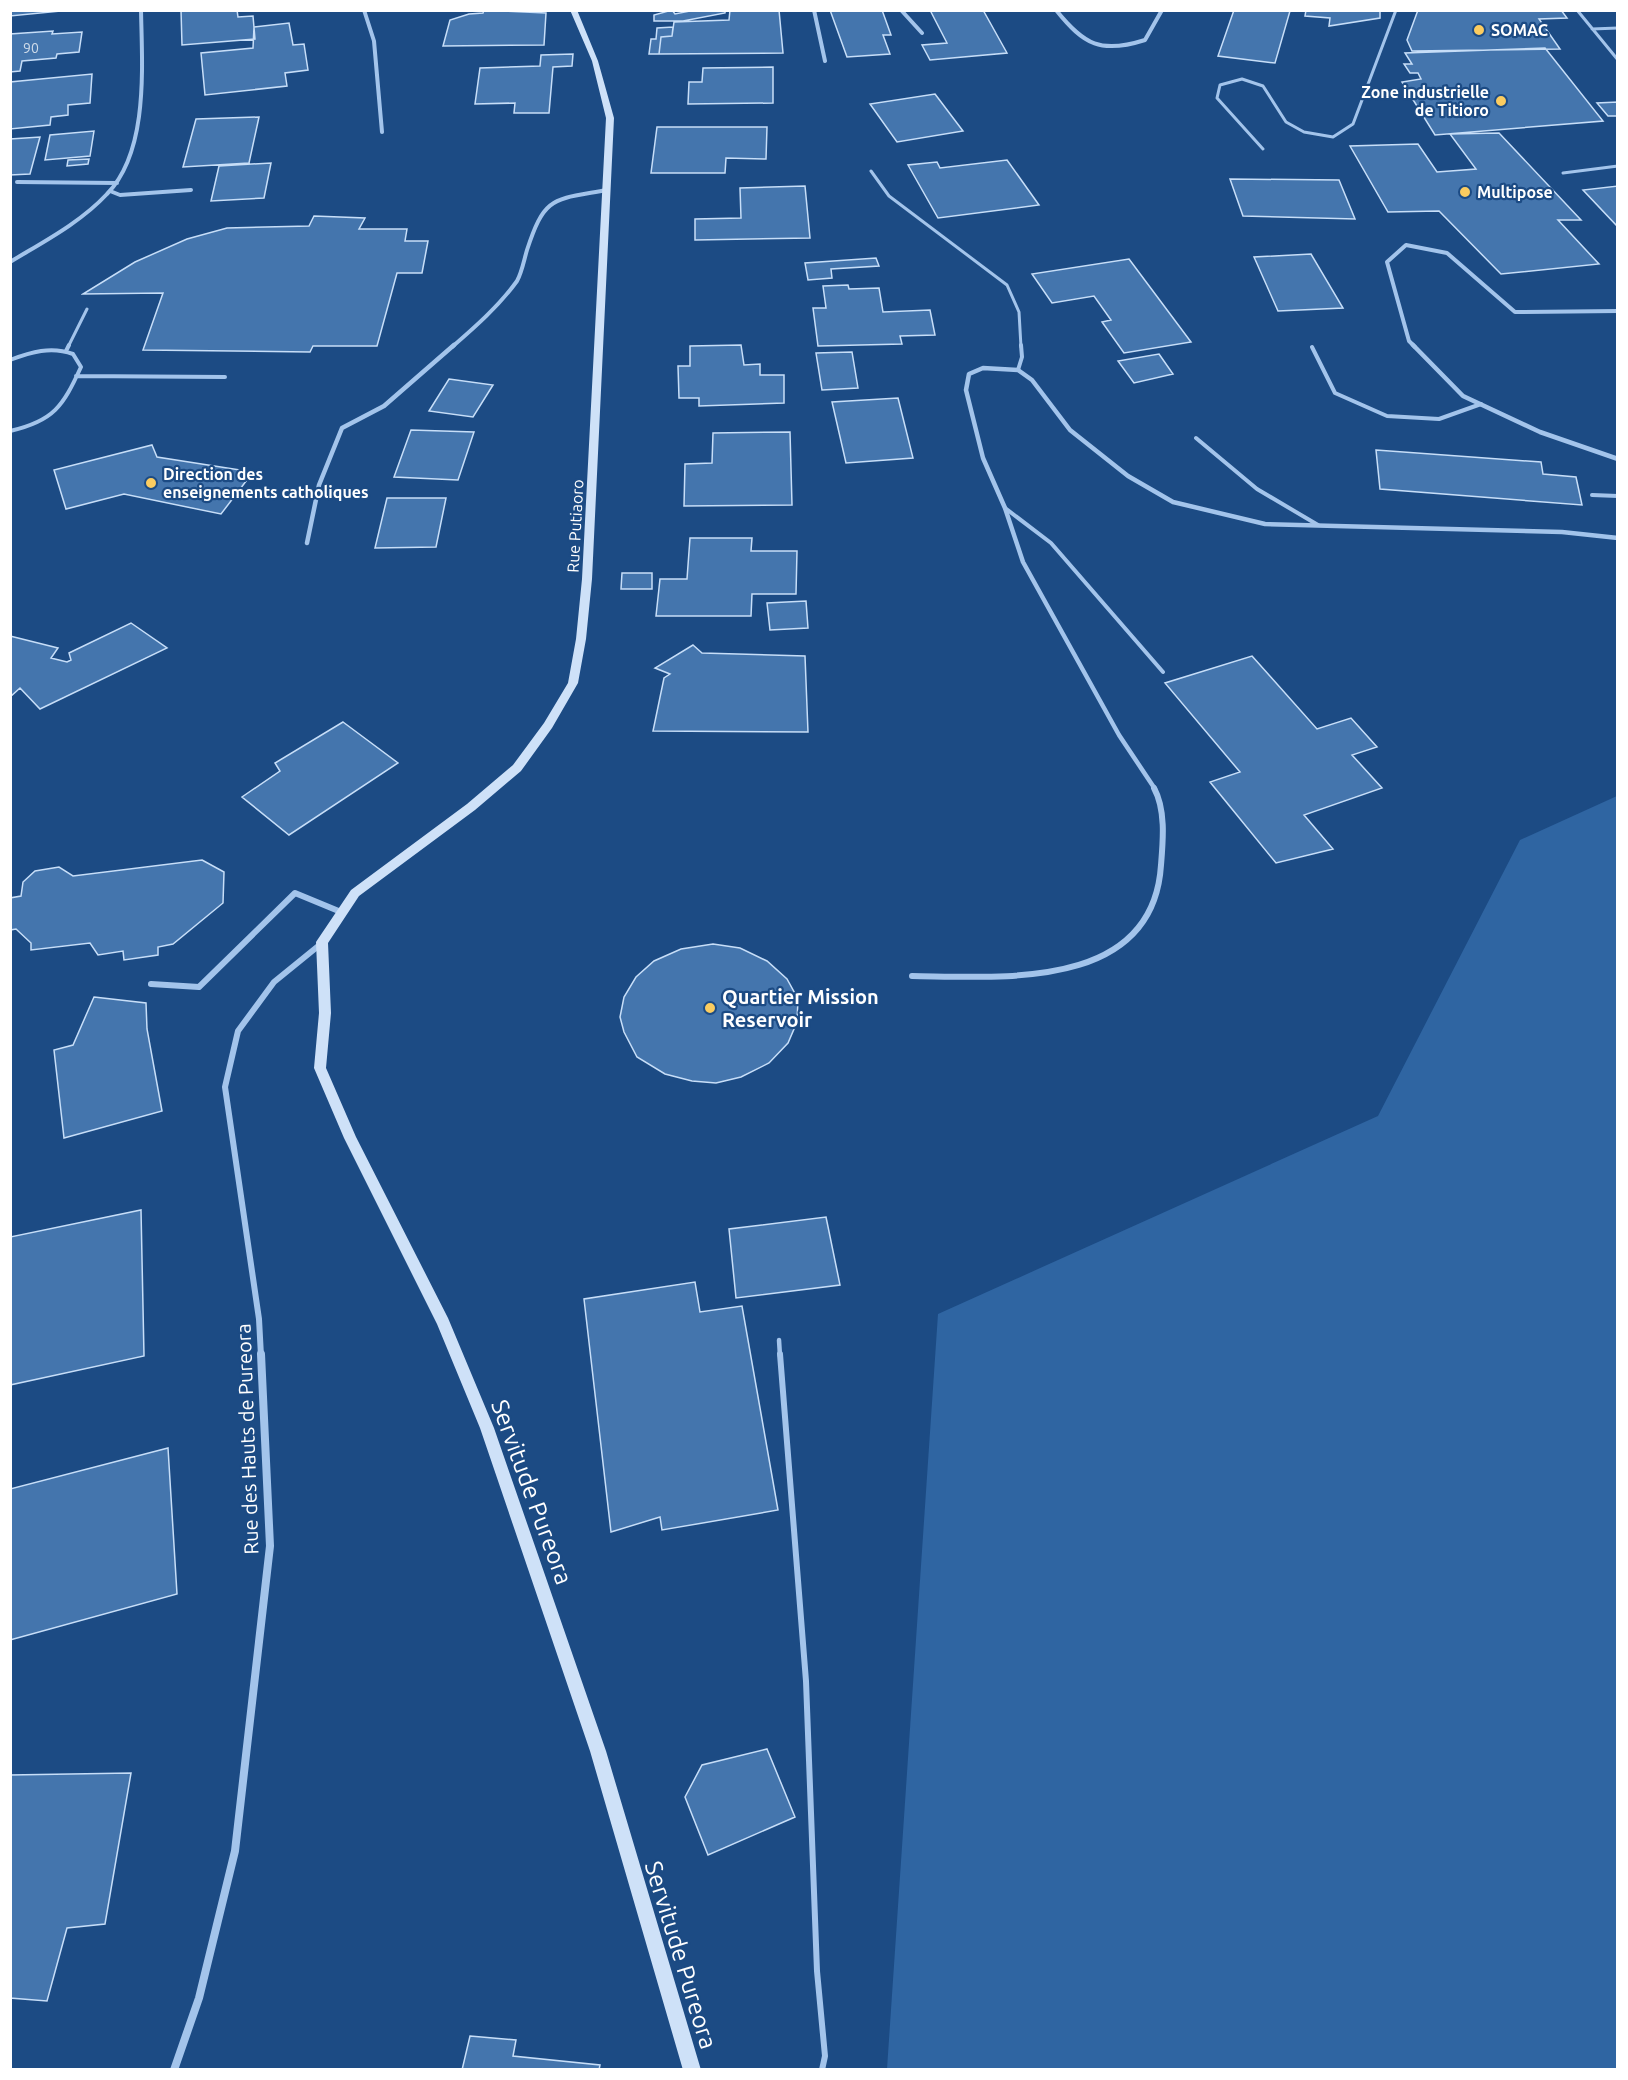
<svg xmlns="http://www.w3.org/2000/svg" width="1628" height="2080" font-family="Ubuntu,sans-serif">
<rect width="100%" height="100%" fill="#1c4b84"/>
<path fill="#2f65a2" d="M1617 796V2069H887L938 1314 1378 1116 1520 840Z"/>
<path fill="#4475ad" stroke="#c7def8" stroke-width="1.5" d="M10 10H71L10 16Z
M181 10H237L238 17 253 16 255 39 182 45Z
M484 10 546 13 544 45 443 46 450 20 469 14 483 13Z
M672 10 675 14 695 10H725V13L683 21H654V15Z
M730 10H779L783 53 659 54 661 37 672 36 674 22 729 20Z
M830 10H882L891 35H883L890 54 847 57Z
M930 10H983L1007 53 930 60 922 45 947 43Z
M1234 10 1290 11 1275 63 1218 56Z
M1306 10H1380V18L1329 26 1330 18 1305 16Z
M1418 10H1561L1567 18 1539 19 1560 49 1412 51 1407 40Z
M289 23 293 45 304 44 308 70 285 73 287 86 205 95 201 53 253 48 254 27Z
M673 27 672 36 661 37 659 54H649L651 39H656L657 28Z
M53 31 52 34 82 32 79 52 57 54 56 58 22 61 20 71 10 72V34Z
M1545 48 1603 121 1435 135 1402 82 1421 79 1418 73H1410L1404 64H1412L1405 53Z
M573 54 572 66 553 67 549 113H514L515 103 475 104 480 68 540 66 541 55Z
M773 67V103L688 104 689 82H702L703 68Z
M92 74 90 103 68 105V115L51 117 50 125 10 129V82Z
M935 94 963 131 897 142 870 104Z
M1618 102V116H1608L1597 103Z
M259 117 249 163 183 167 196 119Z
M657 127H767L766 159 726 158 725 173H651Z
M94 131 90 156 45 160 50 135Z
M1499 133 1581 220H1558L1599 264 1501 274 1439 211 1388 212 1350 146 1418 144 1437 172 1476 169 1450 134Z
M40 137 30 174 10 175V139Z
M89 159 88 164 67 166 68 160Z
M1007 160 1039 205 938 218 908 165 937 162 940 168Z
M271 163 264 198 211 201 219 166Z
M1230 179 1339 180 1355 219 1243 216Z
M805 186 810 238 695 240V219L741 218 740 188Z
M1618 186V227L1583 190Z
M314 216 365 218 359 229H407L405 241H428L422 273H397L377 346H313L310 352 143 350 163 293 83 294 135 262 187 239 227 228 309 226Z
M1311 254 1343 308 1278 311 1254 257Z
M876 258 879 266 831 269 832 278 808 280 805 263Z
M1129 259 1191 342 1124 353 1102 322 1111 320 1094 296 1052 303 1032 274Z
M848 285 849 289 879 288 883 312 930 310 935 335 900 336 902 344 818 346 813 308H826L823 286Z
M741 345 744 365 760 364V375H784V403L699 406V398H679L678 366H690V346Z
M852 352 858 388 822 390 816 353Z
M1159 354 1173 374 1134 383 1118 361Z
M449 379 493 385 473 417 429 411Z
M898 398 913 458 846 463 832 402Z
M411 430 474 432 458 480 394 477Z
M790 432 792 505 684 506 685 464 712 463 713 433Z
M152 445 157 457 253 472 221 514 124 494 66 509 54 470Z
M1376 450 1541 462 1543 474 1576 477 1582 505 1380 489Z
M387 498H446L436 547 375 548Z
M690 538H752L751 551H797L796 594H752L751 616H656L660 579H687Z
M622 573H652V589H621Z
M806 601 808 628 770 630 767 603Z
M131 623 167 648 40 709 20 688 10 697V636L58 648 51 658 67 662 71 660 69 653Z
M693 645 702 653 805 656 808 732 653 731 664 678 670 674 655 668Z
M1252 656 1317 729 1351 718 1377 747 1352 755 1382 788 1304 815 1333 849 1276 863 1210 782 1240 772 1165 683Z
M343 722 398 763 289 835 242 797 280 771 275 763Z
M202 860 224 872 223 903 173 944 158 947V955L124 960 123 951 98 955 90 943 31 950V943L16 929 10 930V898L21 896 23 882 35 871 59 867 73 876Z
M713 944 740 948 767 961 787 979 798 999 797 1022 788 1043 769 1063 741 1077 716 1083 692 1081 665 1074 637 1057 624 1032 620 1017 624 997 636 977 654 961 681 949Z
M94 997 146 1003 147 1029 162 1111 64 1138 54 1050 73 1045Z
M141 1210 144 1356 10 1385V1237Z
M826 1217 840 1285 736 1298 729 1229Z
M695 1282 700 1312 742 1306 778 1510 662 1530 660 1517 611 1532 584 1299Z
M168 1448 177 1594 10 1640V1489Z
M767 1749 795 1817 708 1855 685 1797 702 1765Z
M131 1773 105 1924 67 1928 47 2001 10 1998V1775Z
M470 2036 516 2040 513 2056 600 2065 599 2070H462Z"/>
<g fill="none" stroke-linecap="round" stroke-linejoin="round">
<path stroke="#a3c4eb" stroke-width="3" d="M1577 10 1618 60
M1592 29 1618 28
M1263 149 1217 98 1220 85 1242 79 1263 86 1286 122 1304 132 1333 137 1353 124 1396 10
M871 171 889 196 1007 285 1019 312 1021 347
M1563 173 1618 166
M68 347 87 309"/>
<path stroke="#a3c4eb" stroke-width="4" d="M1312 347 1335 393 1387 416 1439 419 1481 404
M66 351 69 345
M10 360C31 352 51 346 73 354L81 367C63 406 54 421 10 431
M1018 370 1022 357 1021 345
M76 376 225 377
M1196 438 1257 489 1318 525
M1592 495 1618 496
M1005 508 1051 543 1163 672"/>
<path stroke="#a3c4eb" stroke-width="4.5" d="M779 1340 780 1356"/>
<path stroke="#a3c4eb" stroke-width="6" d="M780 1354 806 1681 817 1971 825 2056 822 2070"/>
<path stroke="#a3c4eb" stroke-width="4" d="M364 10 374 41 382 132
M814 10 825 61
M901 10 922 33
M1056 10C1084 45 1101 54 1145 40L1162 10
M17 182 117 183
M110 191 120 195 191 190
M10 262C43 242 80 223 107 194 149 151 142 66 141 10
M452 347C475 327 499 306 517 281 522 272 524 260 527 250 545 195 553 200 607 190
M1415 347 1409 341 1387 262 1406 245 1447 253 1515 312 1618 311"/>
<path stroke="#a3c4eb" stroke-width="4.5" d="M1413 345 1463 396 1540 432 1618 459
M307 543 319 485 342 428 384 406 454 345
M1155 789 1119 735 1023 562 1005 508 983 458 966 390 969 374 983 368 1018 370 1032 380 1070 430 1128 476 1173 502 1265 524 1562 532 1618 538"/>
<path stroke="#a3c4eb" stroke-width="6" d="M912 976C1002 977 1153 991 1161 865 1163 841 1166 810 1154 788
M151 984 199 987 295 893 341 912
M261 1356 259 1319 225 1087 238 1031 274 982 322 943"/>
<path stroke="#a3c4eb" stroke-width="8" d="M174 2070 199 1998 235 1851 270 1546 261 1354"/>
<path fill="#cee1f8" fill-rule="evenodd" d="M570 10H577L598 61 614 118 592 579 586 639 578 683 552 728 521 771 475 810 359 896 328 943 331 1013 326 1068 356 1137 448 1318 494 1428 606 1751 701 2070H683L590 1751 480 1428 437 1324 344 1138 314 1068 319 1013 316 942 318 939 351 890 467 804 513 765 544 723 568 683 576 639 582 579 606 118 592 61Z"/>
</g>
<g fill="#fbcc60" stroke="#1c4b84" stroke-width="2">
<circle cx="1479" cy="30" r="6"/>
<circle cx="1501" cy="101" r="6"/>
<circle cx="1465" cy="192" r="6"/>
<circle cx="151" cy="483" r="6"/>
<circle cx="710" cy="1008" r="6"/>
</g>
<g text-anchor="middle" dominant-baseline="central" stroke-width="4.5" stroke-linejoin="round" paint-order="stroke">
<g font-size="14" fill="#d0dcea">
<text x="31" y="48">90</text>
</g>
<g font-size="16" font-weight="bold" fill="#fff" stroke="#1c4b84" text-anchor="start">
<text x="1491" y="30">SOMAC</text>
<text x="1489" y="92" text-anchor="end">Zone industrielle<tspan x="1489" dy="18">de Titioro</tspan></text>
<text x="1477" y="192">Multipose</text>
<text x="163" y="474">Direction des<tspan x="163" dy="18">enseignements catholiques</tspan></text>
</g>
<g font-size="16" fill="#fff" stroke="#1c4b84">
<text transform="translate(575 526) rotate(-87)">Rue Putiaoro</text>
</g>
<g font-size="20" font-weight="bold" fill="#fff" stroke="#1c4b84" text-anchor="start">
<text x="722" y="996">Quartier Mission<tspan x="722" dy="23">Reservoir</tspan></text>
</g>
<g font-size="20" fill="#fff" stroke="#1c4b84">
<text transform="translate(247 1439) rotate(-92)">Rue des Hauts de Pureora</text>
</g>
<g font-size="24" fill="#fff" stroke="#1c4b84">
<text transform="translate(532 1492) rotate(70)">Servitude Pureora</text>
<text transform="translate(681 1955) rotate(73)">Servitude Pureora</text>
</g>
</g>
<rect width="1628" height="2080" fill="none" stroke="#ffffff" stroke-width="24"/>
</svg>
